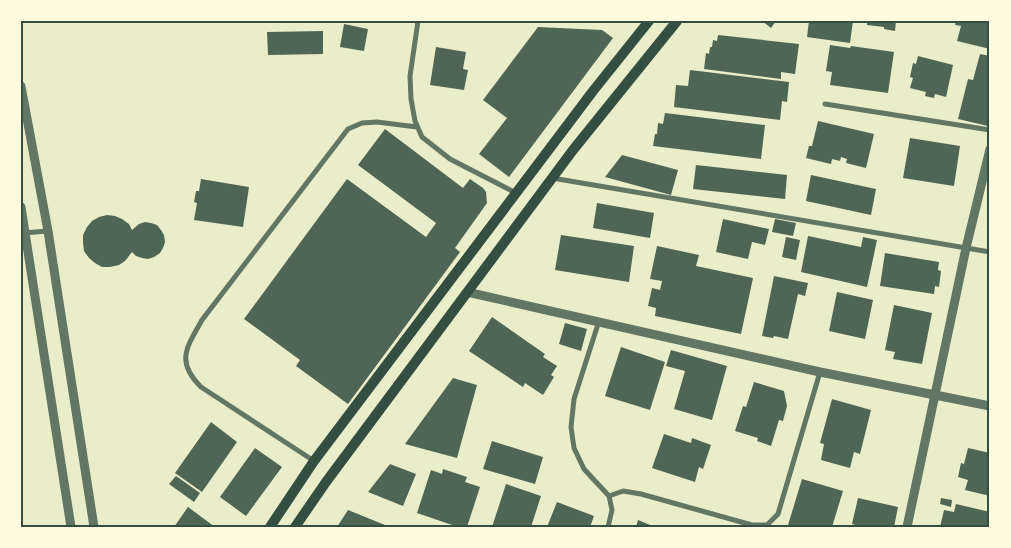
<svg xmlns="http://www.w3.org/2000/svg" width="1011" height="548" font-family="Karla,sans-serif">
<rect width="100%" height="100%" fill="#e9edc9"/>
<path fill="#4f6655" d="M762 21H776L771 28Z
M809 21H853L850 43 807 37Z
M867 21H896L895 31 884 29V27L867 25Z
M956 21H990V49L957 41 961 26 955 25Z
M344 24 368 29 364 51 340 47Z
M538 27 602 30 613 38 509 177 479 154 507 118 483 100Z
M323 31V54L268 55 267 32Z
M718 35 799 44 795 74 781 72V79L704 69 706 53 709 54 710 47H712L713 40 717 41Z
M830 45 850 48 851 46 894 52 888 93 830 85 832 72 826 71Z
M436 47 466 52 463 69 468 70 464 90 430 85Z
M980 54 990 56V121L988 126 958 119 968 79 973 80Z
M918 56 953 65 946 97 935 94 934 98 925 96 926 92 910 88 913 78 910 77 913 63 916 64Z
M690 70 789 82 787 102 782 101 780 120 674 107 676 85 688 86Z
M665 113 765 125 761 159 653 146 655 134H657L658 123 663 124Z
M818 121 874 134 866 168 846 163 847 159 841 157 840 161 832 159 831 164 806 158 809 146H812Z
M385 129 463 188 470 179 483 188 486 192 487 203 455 248 460 252 348 404 296 366 300 360 244 319 347 179 426 237 436 223 358 165Z
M910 138 960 146 954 186 903 178Z
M622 155 678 170 671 195 605 177Z
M696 165 787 175 785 199 693 189Z
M811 175 876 189 871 215 806 201Z
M201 179 249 187 243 227 194 220 197 203 194 202 196 191H199Z
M597 203 654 213 650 238 593 228Z
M107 215 115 216 122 219 129 224 132 230 139 224 145 222 151 223 157 225 161 230 164 235 165 242 163 248 160 253 154 257 148 259 142 258 136 256 132 252 125 261 119 265 110 267H102L95 263 89 258 84 251 83 243V235L87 227 92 221 99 217Z
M723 219 769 229 765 245 752 242 748 259 716 252Z
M775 219 796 223 793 236 772 232Z
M561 235 634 246 629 282 555 270Z
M808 236 861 247 863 237 877 240 867 287 801 272Z
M786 237 800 240 796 260 782 257Z
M657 246 699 255 696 266 753 278 741 334 655 316 656 308 648 306 652 288 660 290 662 281 650 279Z
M885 253 939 262 938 270 941 271 939 287 935 286 934 294 880 286Z
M774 276 808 283 805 296 798 294 788 339 774 336 773 338 762 336Z
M837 292 873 300 865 339 829 331Z
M894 305 932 313 922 364 893 359 895 352 885 350Z
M492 317 545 354 543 357 557 366 551 375 554 377 543 395 525 383 523 387 469 351Z
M565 323 587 329 581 351 559 344Z
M621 347 665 362 650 410 605 396Z
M671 350 727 366 712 420 674 409 685 371 666 366Z
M453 378 477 385 457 458 405 444Z
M754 382 784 391 787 406 783 421 779 420 771 446 757 441 758 438 735 431 743 406 746 407Z
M832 399 871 410 860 454 854 452 850 468 821 460 824 444 820 443Z
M211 422 237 442 202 492 175 473Z
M664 434 691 443 692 438 711 445 703 469 699 467 695 482 652 468Z
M492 441 543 457 535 484 483 469Z
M255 448 282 467 246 516 220 497Z
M968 448 990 453V496L965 490 968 480 958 477 961 463 964 464Z
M390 464 416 474 403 506 368 492Z
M443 469 467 477 465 482 480 487 467 527H458L417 513 431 470 442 474Z
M176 476 200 493 194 502 169 484Z
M802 479 843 491 832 527H792L788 525Z
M506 484 541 496 531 527H492Z
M858 498 898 507 894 527H859V526L852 524Z
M941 498 952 500 951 507 940 504Z
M557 502 594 516 590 527H547Z
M956 504 990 512V527H940L944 510 954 512Z
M188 507 215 527H174Z
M348 510 385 525V527H337Z
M638 520 655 527H636Z"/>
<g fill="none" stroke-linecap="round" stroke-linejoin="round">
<path stroke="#617663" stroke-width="5" d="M418 21 410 76 411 99 415 121 422 137 450 159 516 193
M825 104 990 130
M552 178 990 252
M23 233 48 231
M599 321 574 399 571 427 574 448 584 469 609 496 612 510 608 527
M314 461 201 387C175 361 187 347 202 320L348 129 362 123 377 122 417 127
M609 496 623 491 641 494 752 525H767L778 514 820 372"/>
<path stroke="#617663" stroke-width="9" d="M21 86 48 231 94 527
M21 207 71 527
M467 292 820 372 990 406
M907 527 966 248 990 149"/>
<path stroke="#344e41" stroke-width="10" d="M270 527 314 461 593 91 649 21
M295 527 326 482 573 150 677 21"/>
</g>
<rect width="1011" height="548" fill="none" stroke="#fefae0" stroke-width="45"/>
<rect x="22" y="22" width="966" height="504" fill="none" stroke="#344e41" stroke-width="2"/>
</svg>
